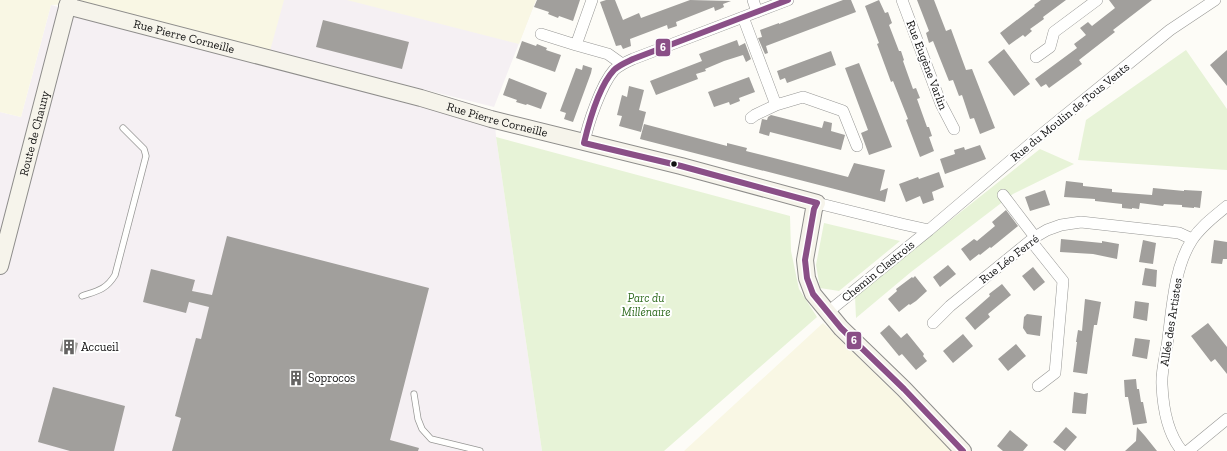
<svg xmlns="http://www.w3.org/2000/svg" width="1227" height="451" font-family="'Zilla Slab',serif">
<rect width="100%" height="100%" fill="#fdfcf7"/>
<path fill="#f5f0f3" d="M85 0H536L494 107 270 51Z
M51 5 495 123 496 137 542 451H0V112L21 117Z"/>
<path fill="#f9f7e4" d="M0 0H284L270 51 85 3 51 5 21 117 0 112Z
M347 0H536L519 44Z
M823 323 954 451H684Z"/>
<path fill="#e7f3d7" d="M1186 50 1227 109V170L1078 160 1086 120Z
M496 137 790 216 791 251 799 289 817 317 664 451H542Z
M1040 149 1074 164 1013 194 911 272 856 318 855 296Z
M824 223 900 241 839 291 820 288 816 265Z"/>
<path fill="#a19f9c" d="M537 0H580L573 21 559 16 558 18 548 14 549 12 534 7Z
M606 0H615L623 20 639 13 641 18 690 0 731 1 723 4 724 7 720 9 715 11 714 7 676 22 677 26 668 29 667 25 630 39 631 46 623 49 621 45 616 46 600 2Z
M843 0H851L856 12 766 46 768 53 765 54 758 38 762 37 760 30 779 23V24Z
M879 0 885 13 888 12 892 23 889 25 899 51H901L904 60 903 61 913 89 916 88 920 98 917 99 927 127H929L932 136 929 137 934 151 920 157 906 120 908 119 893 81 891 82 877 44 879 43 865 6Z
M917 0H934L946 31 951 29 966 70 972 69 995 128 980 134 974 118 970 119 962 95 959 96 953 80 949 81 933 41 929 43 926 33 929 31Z
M1041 0H1066L1043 17 1044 19 1030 29 1032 31 1025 37 1023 35 1009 45 1000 33 1035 6 1034 5Z
M1109 0H1152L1113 30 1115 32 1079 60 1082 64 1049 88 1046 84 1041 87 1035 79 1077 48 1074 44 1086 35 1080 28 1088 22 1092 26 1115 8Z
M323 20 409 42 402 69 316 47Z
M737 40 739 46 745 43 751 59 746 62 743 55 724 61 705 69 706 71 696 74 698 79 656 95 650 81 702 61 699 54Z
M522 41 536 46 537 44 547 48 546 50 561 55 555 72 516 58Z
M1004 49 1030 84 1014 96 988 62Z
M1227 50V86L1210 65Z
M831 51 836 65 787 83 785 78 780 80 777 71Z
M859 63 892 147 869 155 861 133 868 130 845 68Z
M583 65 592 68 591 73 573 122 564 119 566 113 560 111 576 68 582 70Z
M749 77 755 92 739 98 740 101 730 105 729 102 714 107 708 92Z
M509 78 547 93 541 109 527 104 526 105 516 102 517 100 503 95Z
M629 86 644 90 639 110 646 112 641 132 619 126 622 116 617 115 622 95 627 97Z
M771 115 822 128 824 121 832 123 831 131 845 135 841 150 770 132 769 136 759 133 762 119 767 120 768 117Z
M644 124 727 146V143L747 148 746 151 848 177 854 163 885 170 880 191 888 188 885 202 640 139Z
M980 145 986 159 945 174 940 159 955 154 954 150 964 147 965 150Z
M939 172 944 187 932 192 934 200 923 204 920 196 906 202 899 184 918 177 919 179Z
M1066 181 1083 183V186L1112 189V192L1152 195 1153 188 1184 191V190L1202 191 1200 208 1194 207V208L1182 207V205L1164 204 1163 206 1140 203 1139 209 1132 208V209L1122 208V204L1095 201V199L1064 197Z
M1045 190 1050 205 1030 211 1025 197Z
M1006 210 1018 226 991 248 990 247 980 255 979 254 970 261 961 249 974 239 977 241 995 226 992 222Z
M227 236 429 288 390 440 419 448 418 451H172L181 418 175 416 196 338 201 339 209 307 189 302 186 313 143 302 151 269 195 280 192 291 212 295Z
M1061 239 1102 243V241L1119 244 1117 259 1093 254 1060 252Z
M1143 240 1156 243 1153 264 1139 262Z
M1214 240 1227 242V259H1223L1222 264 1211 263Z
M948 265 956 274 940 287 933 277Z
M1033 267 1045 282 1034 291 1022 276Z
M1145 268 1157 270 1156 287 1142 285Z
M915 276 927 291 916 301 910 305 909 304 899 312 888 299 897 291 896 289 912 277 913 278Z
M1002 284 1011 295 988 314 990 317 975 330 965 318 990 296 989 294Z
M1085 299 1101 302 1097 325H1094L1087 374 1073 372 1077 342H1076L1078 330 1082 331Z
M1135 301 1149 303 1147 321 1133 318Z
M1027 314 1042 316 1040 336 1027 334 1023 328 1024 317Z
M1208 323 1227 347V374L1215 359 1211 362 1191 336Z
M889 325 901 338 907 333 924 354 923 356 927 361 916 370 902 354 899 356 880 333Z
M963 334 973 346 953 363 943 351Z
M1135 338 1150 340 1147 359 1132 356Z
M63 339 78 343 75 355 60 351Z
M1016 344 1026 356 1008 371 998 359Z
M1136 379 1137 389H1139L1141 402H1143L1147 423 1133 425 1128 397H1125L1124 380Z
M53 387 125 406 114 451H70L38 442Z
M1074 392 1084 394 1088 393 1086 414 1072 413Z
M1066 427 1077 437 1065 451 1053 442Z
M1137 427 1145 436 1157 451H1125L1136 441Z
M1010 430 1028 445 1023 451H1003L997 446Z"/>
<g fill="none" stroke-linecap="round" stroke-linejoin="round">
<g stroke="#979795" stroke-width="7">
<path id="lane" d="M82 296C97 291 106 290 115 275L146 156 144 149 123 128
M414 394 418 419 422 429 431 439 480 451"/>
</g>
<g stroke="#979795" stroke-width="12">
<path id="street" d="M753 0 757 12
M902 0 941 104 954 129
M743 17 776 105 803 97 843 111 857 146
M541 34 576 45 608 54 622 64
M576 45 592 0
M1036 57 1050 47 1054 32 1097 0
M751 118 755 115 776 105
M584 143C588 123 601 85 614 70 620 65 626 62 633 59L788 0
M1003 195 1035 237
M817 203 902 224 929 230
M1031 241 1063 281 1055 373 1038 386
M828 312 929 230 1036 139 1170 30 1215 0
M933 323 950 306 1035 237 1047 230 1061 225 1081 222 1179 233 1192 239
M1182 451C1167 433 1163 408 1162 385 1161 373 1165 358 1167 346 1172 313 1173 269 1192 240 1201 226 1215 216 1227 206
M1188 451 1227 419"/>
</g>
<g stroke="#8e8d8b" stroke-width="18">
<g id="secondary">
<path id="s1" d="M67 6 421 98 491 119 681 166 817 203 814 209 805 260 807 278 813 294 841 328 904 389 963 451"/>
<path id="s2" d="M0 266 69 0"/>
</g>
</g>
<use href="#lane" stroke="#fffffe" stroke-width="5.5"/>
<use href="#street" stroke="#fffffe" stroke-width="11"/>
<use href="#secondary" stroke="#f6f4eb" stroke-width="16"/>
<g stroke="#fff" stroke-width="9">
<path id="bus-1" d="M584 143C589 122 599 86 614 70 619 65 627 62 633 59L788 0
M584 143 681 166 817 203
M817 203 814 209 805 260 807 278 813 294 841 328 904 389 963 451"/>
</g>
<use href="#bus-1" stroke="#8a4f87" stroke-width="6"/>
</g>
<defs>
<g id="building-bare" transform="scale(1.2)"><path d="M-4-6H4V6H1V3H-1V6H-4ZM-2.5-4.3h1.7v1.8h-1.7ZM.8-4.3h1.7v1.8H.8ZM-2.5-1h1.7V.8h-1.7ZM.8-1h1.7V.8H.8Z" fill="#646362" stroke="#fff" stroke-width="2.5" paint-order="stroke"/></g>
</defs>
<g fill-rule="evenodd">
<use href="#building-bare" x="69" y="347"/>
<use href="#building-bare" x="296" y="378"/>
</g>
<circle fill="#111" stroke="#fff" stroke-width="1.5" cx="674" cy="164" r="3.5"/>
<g text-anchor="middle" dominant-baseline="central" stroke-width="4" stroke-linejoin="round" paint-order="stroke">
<g font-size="12" fill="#111" stroke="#fff">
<text stroke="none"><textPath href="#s1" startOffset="121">Rue Pierre Corneille</textPath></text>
<text transform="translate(927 65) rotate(69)">Rue Eugène Varlin</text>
<text transform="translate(1070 112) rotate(-39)">Rue du Moulin de Tous Vents</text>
<text stroke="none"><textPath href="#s1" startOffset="445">Rue Pierre Corneille</textPath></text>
<text stroke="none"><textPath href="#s2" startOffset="137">Route de Chauny</textPath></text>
<text transform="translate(1009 259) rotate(-38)">Rue Léo Ferré</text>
<text transform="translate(878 271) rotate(-39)">Chemin Clastrois</text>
<text transform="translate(1171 322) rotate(-81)">Allée des Artistes</text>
</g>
<g font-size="12" font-style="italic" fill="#2f6b1f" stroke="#fff">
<text x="646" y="298">Parc du<tspan x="646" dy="14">Millénaire</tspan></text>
</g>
<g font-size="12" fill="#111" stroke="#fff" text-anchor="start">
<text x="81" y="347">Accueil</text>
<text x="308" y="378">Soprocos</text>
</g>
</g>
<g stroke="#fff" stroke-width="1.5">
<rect x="655" y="38" width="16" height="19" rx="4" fill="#8a4f87"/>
<rect x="846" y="331" width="16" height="19" rx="4" fill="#8a4f87"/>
</g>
<g font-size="11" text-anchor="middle" font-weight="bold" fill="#fff">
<text x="663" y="51">6</text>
<text x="854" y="344">6</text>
</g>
</svg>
